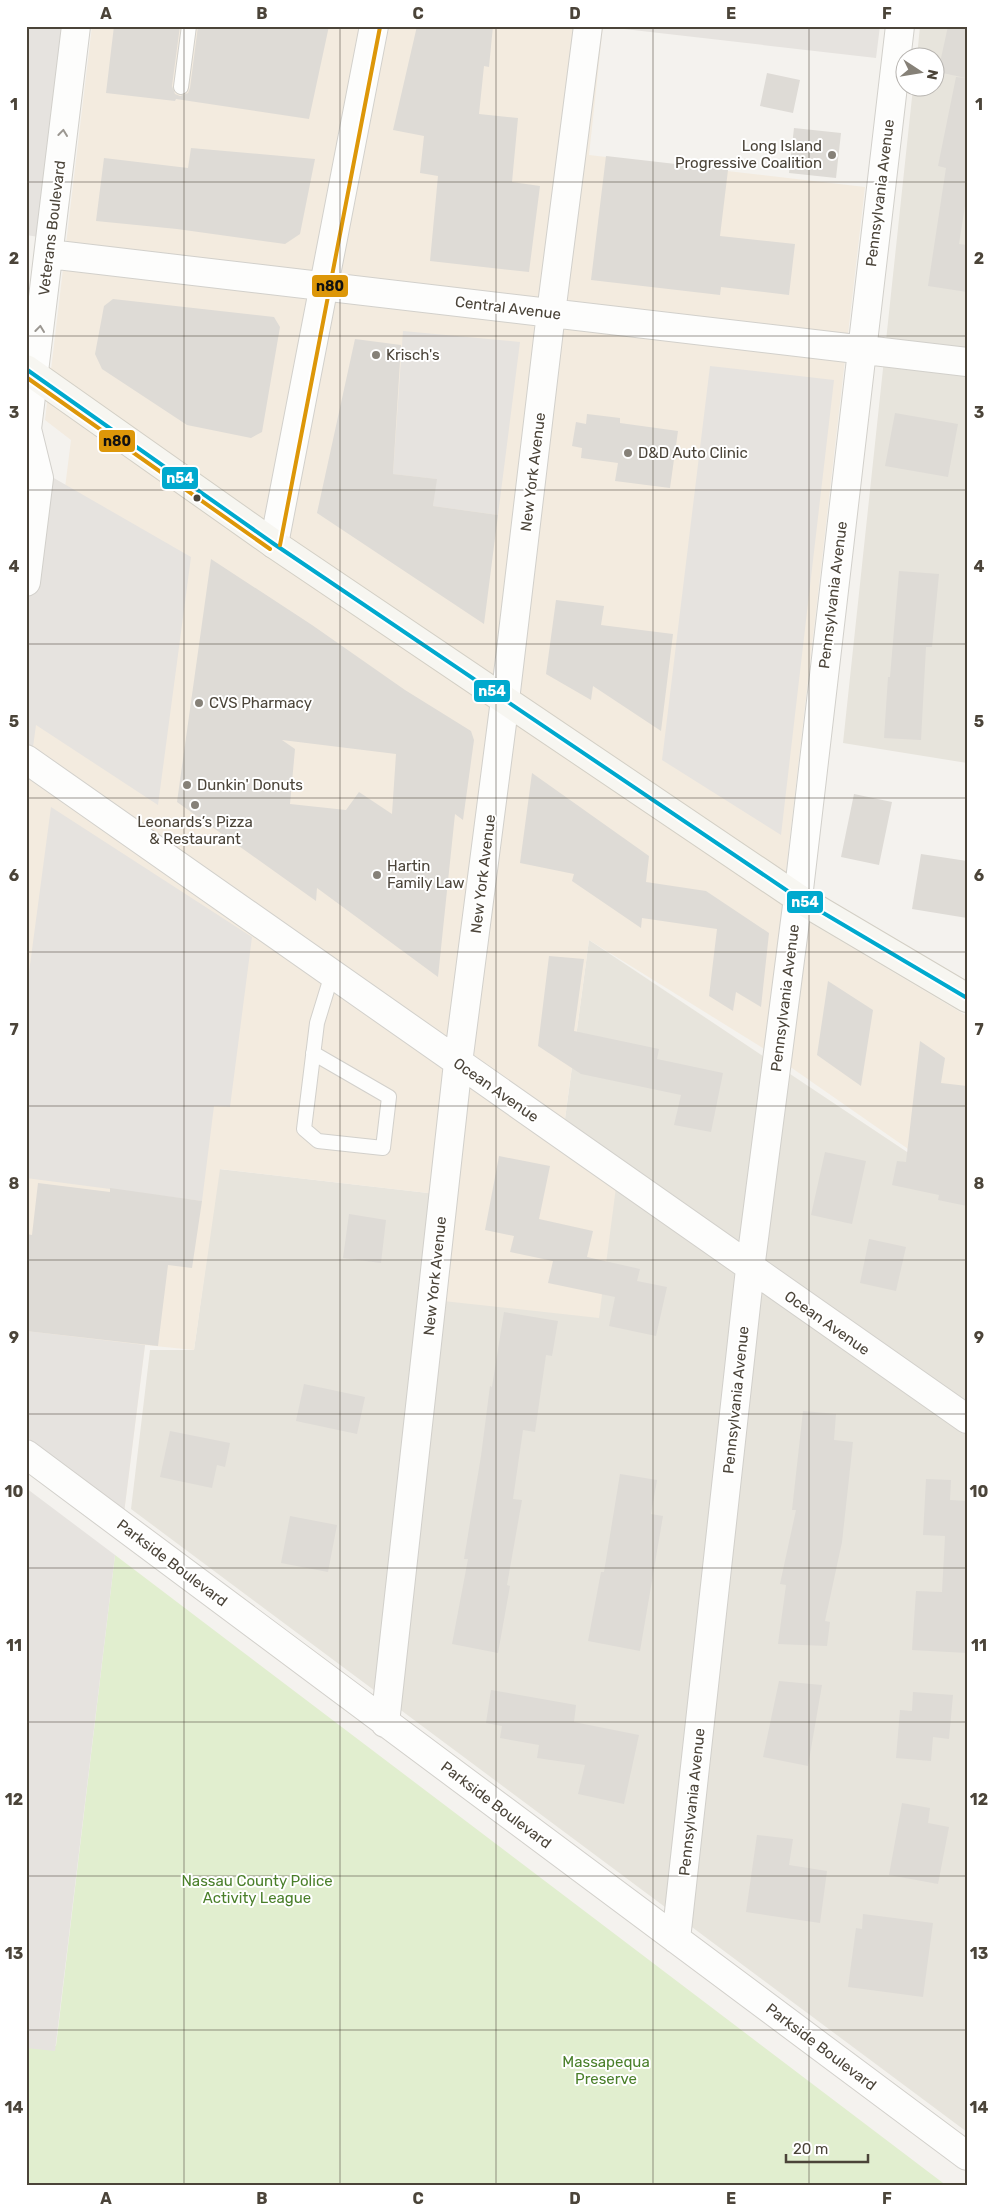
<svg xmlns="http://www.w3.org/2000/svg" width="993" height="2212" font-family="Rubik,sans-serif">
<rect width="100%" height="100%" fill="#f4f2ee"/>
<path fill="#e7e4dc" d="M920 26H967V763L843 743 913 88H936V58L917 57Z
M589 940 967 1192V2132L131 1509 150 1350H194L219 1169 454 1196 619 1164 565 1119Z"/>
<path fill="#f3ebdf" d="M92 26H603L589 155 865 187 782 906 967 1016V1190L766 1050 589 940 565 1119 619 1164 599 1318 443 1301 454 1196 220 1169 194 1350 145 1345 124 1513 26 1436V798L71 440 45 420Z"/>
<path fill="#e1eecf" d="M115 1555 947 2186H26V2046H56Z"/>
<path fill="#e6e3df" d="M26 26H64L39 237 26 235Z
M598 26H880L876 58Z
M403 331 520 342 498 515 433 506 436 479 393 474Z
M710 366 834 380 781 835 662 760Z
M26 462 191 557 158 805 36 725 26 798Z
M51 807 252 937 230 1107 214 1106 202 1201 26 1178V995Z
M26 1331 145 1345 124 1513 26 1436Z
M26 1488 115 1555 55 2051 26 2048Z"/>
<path fill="#dedbd6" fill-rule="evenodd" d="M114 26H180L172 86 175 94 180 96 188 93 190 88 198 26H329L309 119 176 99 175 101 106 93Z
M417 26H493L489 67 484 66 479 114 518 118 512 182 540 186 529 272 430 261 438 176 420 173 424 136 393 130Z
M948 26H967V193L959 244 967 245V292L928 286 946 168 938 166 956 77 966 78 938 72Z
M767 73 800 80 793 113 760 106Z
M794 128 841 133 836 178 789 173Z
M191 148 315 159 300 234 285 244 177 229 96 221 104 158 188 168Z
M606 156 728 170 720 236 795 244 789 295 721 287 720 295 591 280Z
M113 299 274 317 280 327 262 432 251 438 187 425 102 369 95 354 104 306Z
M355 339 401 345 393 474 437 479 433 506 498 515 484 624 317 513Z
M895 413 958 424 948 477 885 466Z
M587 414 620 418V423L678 431 670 488 615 481 618 463 581 458 582 448 572 446 576 422 586 424Z
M211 559 312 625 405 690 471 731 474 740 463 820 455 814 438 977 317 888 316 901 177 802ZM282 740 396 754 392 814 359 792 346 810 290 804 295 749Z
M899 571 939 574 932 647H926L921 740 884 738 888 677H890Z
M556 600 604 606 601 625 673 634 661 731 593 686 591 700 546 674Z
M532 773 649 856 646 882 706 891 769 933 761 1007 736 992 733 1011 709 996 717 929 642 918 641 928 572 881 574 874 520 863Z
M854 794 892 802 879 865 841 857Z
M921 854 967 861V918L912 909Z
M549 956 584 959 574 1031 659 1049 657 1059 723 1073 711 1132 674 1125 681 1095 581 1074 538 1046Z
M828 981 873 1010 861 1086 817 1055Z
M920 1041 945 1058 941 1083 967 1086V1206L938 1200 939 1195 892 1185 897 1161 906 1162Z
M825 1152 866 1161 852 1224 811 1215Z
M499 1156 550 1166 539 1219 593 1231 587 1257 640 1269 637 1281 667 1287 656 1336 609 1326 615 1297 548 1283 553 1261 510 1252 514 1236 485 1230Z
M38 1183 110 1192V1188L202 1201 192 1268 168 1265 158 1346 26 1331V1234L32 1235Z
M349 1214 386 1220 381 1263 343 1258Z
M869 1239 906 1247 896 1291 860 1283Z
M504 1312 558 1321 552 1356 546 1355 535 1432 523 1430 513 1499 522 1500 507 1585 510 1586 498 1653 452 1644 468 1559H464L481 1456 490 1386 492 1387Z
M304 1384 365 1397 357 1434 296 1421Z
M803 1411 836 1414 834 1440 853 1442 842 1542 825 1621 830 1622 827 1646 778 1644 786 1585 780 1584 796 1510H792Z
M170 1431 230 1443 225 1467 217 1465 212 1488 160 1477Z
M620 1474 657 1480 651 1514 663 1516 640 1651 588 1641 601 1572H604Z
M926 1479 951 1480 950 1500 967 1501V1653L912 1650 916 1591 942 1592 945 1536 923 1535Z
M290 1516 337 1525 328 1572 281 1563Z
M779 1681 822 1685 808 1766 763 1757Z
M491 1690 576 1705 574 1722 639 1735 624 1804 578 1794 585 1765 537 1758 539 1745 500 1738 502 1726 486 1723Z
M913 1692 953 1695 949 1739 933 1737 931 1761 896 1758 900 1710 912 1711Z
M902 1803 930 1808 928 1823 949 1827 938 1884 889 1875Z
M757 1835 793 1839 789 1865 827 1871 820 1923 746 1912Z
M863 1914 933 1923 923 1997 848 1987 856 1928 862 1929Z"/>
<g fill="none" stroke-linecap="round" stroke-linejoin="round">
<g stroke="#d2d0cb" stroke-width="16">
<path id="service" d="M181 87 189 26
M313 1053 389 1097 383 1148 318 1141 304 1129 317 1023 332 974"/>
</g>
<g stroke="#d2d0cb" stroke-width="30">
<path id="minor" d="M49 254 967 362
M274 544 374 26
M26 582 39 478 27 429 76 26
M26 759 967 1419
M26 1454 967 2156
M385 1723 458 1063 505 700 551 313 588 26
M676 1939 750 1269 798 898 900 26"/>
</g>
<g stroke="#d3cfc5" stroke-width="30">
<path id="secondary" d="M26 369 274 544 798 898 967 998"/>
</g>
<use href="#service" stroke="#fdfdfc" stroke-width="14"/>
<use href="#minor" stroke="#fdfdfc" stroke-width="28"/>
<use href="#secondary" stroke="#f7f6f1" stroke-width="28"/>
<g stroke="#fff" stroke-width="8">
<path id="bus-1" d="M26 369 274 544 798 898 967 998"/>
</g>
<g stroke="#fff" stroke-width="8">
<path id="bus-2" d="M26 377 270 549
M280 545 380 27"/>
</g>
<use href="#bus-1" stroke="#00a9ce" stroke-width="4"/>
<use href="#bus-2" stroke="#dd9709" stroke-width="4"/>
</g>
<defs><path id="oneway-chevron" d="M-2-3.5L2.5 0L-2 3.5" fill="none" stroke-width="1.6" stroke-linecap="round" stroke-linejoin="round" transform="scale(1.25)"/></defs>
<g stroke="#9b9791">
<use href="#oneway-chevron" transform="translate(63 133) rotate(-83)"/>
<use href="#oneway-chevron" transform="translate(40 329) rotate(-83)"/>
</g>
<path fill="none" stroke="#4b4439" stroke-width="1" stroke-opacity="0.55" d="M184 26V2186M340 26V2186M496 26V2186M653 26V2186M809 26V2186M26 182H967M26 336H967M26 490H967M26 644H967M26 798H967M26 952H967M26 1106H967M26 1260H967M26 1414H967M26 1568H967M26 1722H967M26 1876H967M26 2030H967"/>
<g fill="#868178" stroke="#fff" stroke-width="2">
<circle cx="832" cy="155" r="5"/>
<circle cx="376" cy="355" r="5"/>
<circle cx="628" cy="453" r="5"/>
<circle cx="199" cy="703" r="5"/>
<circle cx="187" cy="785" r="5"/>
<circle cx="195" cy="805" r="5"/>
<circle cx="377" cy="875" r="5"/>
</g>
<circle fill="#4b4439" stroke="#fff" stroke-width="2" cx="197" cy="498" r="4.5"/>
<g text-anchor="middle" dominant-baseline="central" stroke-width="4" stroke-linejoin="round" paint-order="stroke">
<g font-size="15" fill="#4b4439" stroke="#fff" text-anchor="start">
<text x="822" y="146" text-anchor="end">Long Island<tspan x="822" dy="17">Progressive Coalition</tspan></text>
<text x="386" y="355">Krisch's</text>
<text x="638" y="453">D&amp;D Auto Clinic</text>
<text x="209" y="703">CVS Pharmacy</text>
<text x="197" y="785">Dunkin' Donuts</text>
<text x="195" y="822" text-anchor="middle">Leonards’s Pizza<tspan x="195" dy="17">&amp; Restaurant</tspan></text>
<text x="387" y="866">Hartin<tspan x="387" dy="17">Family Law</tspan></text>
</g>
<g font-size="15" fill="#4b4439" stroke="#fff">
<text transform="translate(880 193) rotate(-83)">Pennsylvania Avenue</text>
<text transform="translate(52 228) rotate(-83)">Veterans Boulevard</text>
<text transform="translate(508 308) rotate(7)">Central Avenue</text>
<text transform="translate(533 472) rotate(-83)">New York Avenue</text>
<text transform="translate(833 595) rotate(-83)">Pennsylvania Avenue</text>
<text transform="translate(483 874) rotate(-83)">New York Avenue</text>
<text transform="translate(785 998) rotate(-83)">Pennsylvania Avenue</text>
<text transform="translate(496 1090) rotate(35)">Ocean Avenue</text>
<text transform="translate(435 1276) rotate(-84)">New York Avenue</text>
<text transform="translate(827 1323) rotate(35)">Ocean Avenue</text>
<text transform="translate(736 1400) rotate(-84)">Pennsylvania Avenue</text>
<text transform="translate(172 1563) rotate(37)">Parkside Boulevard</text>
<text transform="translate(692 1802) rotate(-84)">Pennsylvania Avenue</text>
<text transform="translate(496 1805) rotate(37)">Parkside Boulevard</text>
<text transform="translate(821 2047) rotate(37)">Parkside Boulevard</text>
</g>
<g font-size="15" fill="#4a7f2a" stroke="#fff">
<text x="257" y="1881">Nassau County Police<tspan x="257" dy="17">Activity League</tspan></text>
<text x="606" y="2062">Massapequa<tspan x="606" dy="17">Preserve</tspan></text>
</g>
</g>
<g stroke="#fff" stroke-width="2">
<rect x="311" y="274" width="38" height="24" rx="5" fill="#dd9709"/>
<rect x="98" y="429" width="38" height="24" rx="5" fill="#dd9709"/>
<rect x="161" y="466" width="38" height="24" rx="5" fill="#00a9ce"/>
<rect x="473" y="679" width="38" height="24" rx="5" fill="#00a9ce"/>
<rect x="786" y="890" width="38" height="24" rx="5" fill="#00a9ce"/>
</g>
<g font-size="14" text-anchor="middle" font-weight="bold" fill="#fff">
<text x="180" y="483">n54</text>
<text x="492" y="696">n54</text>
<text x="805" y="907">n54</text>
</g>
<g font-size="14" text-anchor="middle" font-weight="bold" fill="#111">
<text x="330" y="291">n80</text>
<text x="117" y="446">n80</text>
</g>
<rect width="993" height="2212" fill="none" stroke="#ffffff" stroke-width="55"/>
<g transform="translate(920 72) rotate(102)"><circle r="24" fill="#ffffff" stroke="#b7b4b0"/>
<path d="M0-4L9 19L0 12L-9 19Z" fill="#868178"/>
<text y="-8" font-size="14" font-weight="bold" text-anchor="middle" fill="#4b4439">N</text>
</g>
<path d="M786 2154v8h82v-8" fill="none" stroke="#4b4439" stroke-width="2.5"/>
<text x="793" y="2154" font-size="15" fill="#4b4439" stroke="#ffffff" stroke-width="4" paint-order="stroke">20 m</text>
<rect x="28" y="28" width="938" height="2156" fill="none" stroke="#4b4439" stroke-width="2"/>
<g font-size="16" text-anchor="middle" font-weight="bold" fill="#4b4439">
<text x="106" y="19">A</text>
<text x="262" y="19">B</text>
<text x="418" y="19">C</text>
<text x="575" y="19">D</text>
<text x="731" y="19">E</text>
<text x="887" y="19">F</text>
<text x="14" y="110">1</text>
<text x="979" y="110">1</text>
<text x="14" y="264">2</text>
<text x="979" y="264">2</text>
<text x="14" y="418">3</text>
<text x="979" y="418">3</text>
<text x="14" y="572">4</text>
<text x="979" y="572">4</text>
<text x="14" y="727">5</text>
<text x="979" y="727">5</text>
<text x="14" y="881">6</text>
<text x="979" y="881">6</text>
<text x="14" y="1035">7</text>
<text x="979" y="1035">7</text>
<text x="14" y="1189">8</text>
<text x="979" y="1189">8</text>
<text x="14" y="1343">9</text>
<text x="979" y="1343">9</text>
<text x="14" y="1497">10</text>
<text x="979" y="1497">10</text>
<text x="14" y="1651">11</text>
<text x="979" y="1651">11</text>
<text x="14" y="1805">12</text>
<text x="979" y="1805">12</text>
<text x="14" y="1959">13</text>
<text x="979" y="1959">13</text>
<text x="14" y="2113">14</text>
<text x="979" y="2113">14</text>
<text x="106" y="2204">A</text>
<text x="262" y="2204">B</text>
<text x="418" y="2204">C</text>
<text x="575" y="2204">D</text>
<text x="731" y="2204">E</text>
<text x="887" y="2204">F</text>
</g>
</svg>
